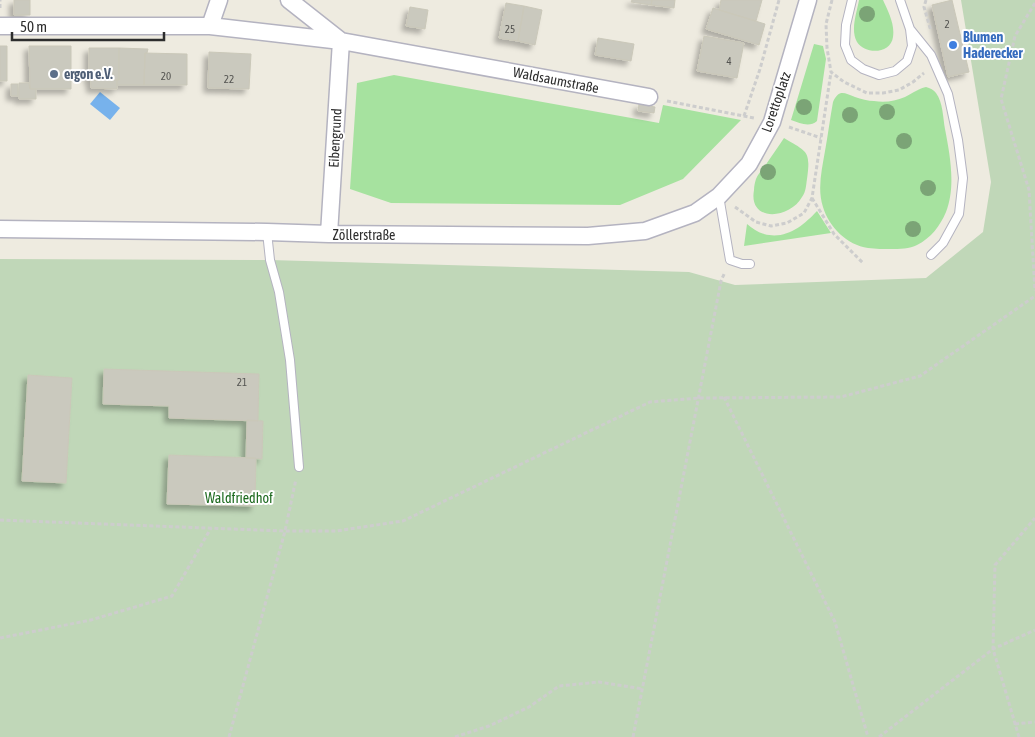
<svg xmlns="http://www.w3.org/2000/svg" width="1035" height="737" font-family="'Asap Condensed',sans-serif">
<defs>
<filter id="shadow"><feDropShadow dx="-4.5" dy="4.5" stdDeviation="2.5" flood-color="#0004"/></filter>
</defs>
<rect width="100%" height="100%" fill="#eeebe0"/>
<path fill="#a6e29f" d="M859 0H883C888 11 895 24 893 37 891 54 865 55 857 42 850 30 857 12 859 0Z
M814 44 823 46 826 59 817 121C809 128 800 123 791 120Z
M394 75 659 123 663 105 741 120 683 179 620 205 391 203 350 189 357 83Z
M926 87C930 88 934 90 936 93 943 102 943 118 945 129 950 155 956 187 946 212 940 226 931 238 917 245 910 249 899 249 891 249 883 249 876 249 868 248 847 245 829 227 823 207 817 189 822 169 825 151 828 135 830 118 833 102 839 89 844 93 855 97 861 99 868 101 874 101 885 103 895 101 905 97 913 93 918 89 926 87Z
M784 138C807 152 811 150 807 179 806 185 806 192 802 197 790 219 748 223 754 190 754 186 755 182 756 179 758 174 762 170 765 166 771 157 778 147 784 138Z
M817 211 831 233 744 246 747 224C752 228 757 232 764 234 786 240 803 226 817 211Z"/>
<path fill="#c0d7b8" d="M961 0H1035V737H0V259L270 260 689 272 735 285 926 278 983 232 991 182Z"/>
<path fill="#77b2ec" d="M100 92 120 108 110 120 90 104Z"/>
<path fill="#cac9be" stroke="#cac8b9" filter="url(#shadow)" d="M14 0H30V15H14Z
M632 0H652L651 5 631 2Z
M652 0H675L674 8 651 5Z
M721 0H762L756 21 719 10Z
M952 0 969 72 948 77 932 5Z
M506 3 524 6 518 41 499 38Z
M524 6 542 10 535 45 518 41Z
M410 7 428 10 425 29 406 26Z
M713 8 765 24 759 45 706 29Z
M704 36 744 43 737 78 697 71Z
M598 38 634 44 631 61 595 55Z
M0 46H7V81H0Z
M29 46H71V89H30Z
M89 48H119V80H89Z
M119 48 148 49 147 53H145L144 85H117V80H119Z
M209 52 251 54 249 89 208 88Z
M145 53 187 54V85H144Z
M91 80H117V89L91 88Z
M19 83H29L30 89H36V99H19Z
M11 84H18V96H11Z
M639 104 655 107 654 113 638 111Z
M104 369 259 374 258 421 169 418V406L103 404Z
M28 375 72 378 66 483 22 481Z
M247 420 263 421 262 459 246 458Z
M169 455 256 458 255 506 167 504Z"/>
<g fill="none" stroke-linecap="round" stroke-linejoin="round">
<g stroke="#b4b3c0" stroke-width="10">
<path id="service" d="M852 0 846 25 845 45 851 60 863 69 879 75 895 71 907 61 912 46 910 29 900 0
M910 29 931 55 948 94 958 140 963 178 959 214 943 243 931 255
M719 196 730 260 742 264H750
M267 232 270 260 279 292 290 360 299 467"/>
</g>
<g stroke="#b4b3c0" stroke-width="19">
<path id="minor" d="M289 0 341 41
M0 26H210L341 41 649 97
M210 26 219 0
M0 229 267 232 329 234 588 236 645 231 695 213 719 196 749 164 772 122 808 0
M329 234 341 41"/>
</g>
<path stroke="#cdcdcd" stroke-width="3" stroke-dasharray="4 2.5" stroke-linecap="butt" d="M832 0 826 24 827 48 831 72 844 82 867 93H883L899 90 913 82 924 73
M926 0 924 7 931 31
M1035 3 1015 36 1001 99 1029 190 1035 291
M0 8V0
M667 101 754 118
M744 116 760 69 779 0
M789 127 821 138
M812 198 834 234 863 263
M735 207 756 222 771 226 787 223 804 213 812 198 831 72
M724 397 835 622 868 737
M0 520 285 531H336L403 521 650 402 699 398 841 397 920 376 1035 296
M0 638 91 620 172 596 211 528
M1015 724 1035 722
M229 737 285 531 296 479
M455 737 489 726 529 707 559 686 599 682 643 689
M633 737 721 281 725 272
M879 737 993 649 1035 630
M1019 737 993 649 995 565 1035 518"/>
<use href="#service" stroke="#fff" stroke-width="8"/>
<use href="#minor" stroke="#fff" stroke-width="16"/>
</g>
<g fill="#7ba476">
<circle cx="867" cy="14" r="8"/>
<circle cx="804" cy="107" r="8"/>
<circle cx="887" cy="112" r="8"/>
<circle cx="850" cy="115" r="8"/>
<circle cx="904" cy="141" r="8"/>
<circle cx="768" cy="172" r="8"/>
<circle cx="928" cy="188" r="8"/>
<circle cx="913" cy="229" r="8"/>
</g>
<circle fill="#3f7fe0" stroke="#fff" stroke-width="2" cx="953" cy="45" r="5"/>
<circle fill="#5c6f8a" stroke="#fff" stroke-width="2" cx="54" cy="74" r="5"/>
<g text-anchor="middle" dominant-baseline="central" stroke-width="4" stroke-linejoin="round" paint-order="stroke">
<g font-size="11" fill="#545451">
<text x="947" y="24">2</text>
<text x="510" y="29">25</text>
<text x="729" y="61">4</text>
<text x="166" y="76">20</text>
<text x="229" y="79">22</text>
<text x="242" y="382">21</text>
</g>
<g font-size="14" font-weight="bold" fill="#366cbe" stroke="#fff" text-anchor="start">
<text x="963" y="37">Blumen<tspan x="963" dy="16">Haderecker</tspan></text>
</g>
<g font-size="14" font-weight="bold" fill="#4e5e75" stroke="#fff" text-anchor="start">
<text x="64" y="74">ergon e.V.</text>
</g>
<g font-size="14" fill="#2d2d2d" stroke="#fff">
<text transform="translate(556 80) rotate(11)">Waldsaumstraße</text>
<text transform="translate(776 102) rotate(-71)">Lorettoplatz</text>
<text transform="translate(335 138) rotate(-87)">Eibengrund</text>
<text x="364" y="235">Zöllerstraße</text>
</g>
<g font-size="14" fill="#1d6a1f" stroke="#fff">
<text x="239" y="498">Waldfriedhof</text>
</g>
</g>
<path d="M12 32v8h152v-8" fill="none" stroke="#2d2d2d" stroke-width="2.5"/>
<text x="20" y="32" font-size="15" fill="#2d2d2d" stroke="#ffffff" stroke-width="4" paint-order="stroke">50 m</text>
</svg>
